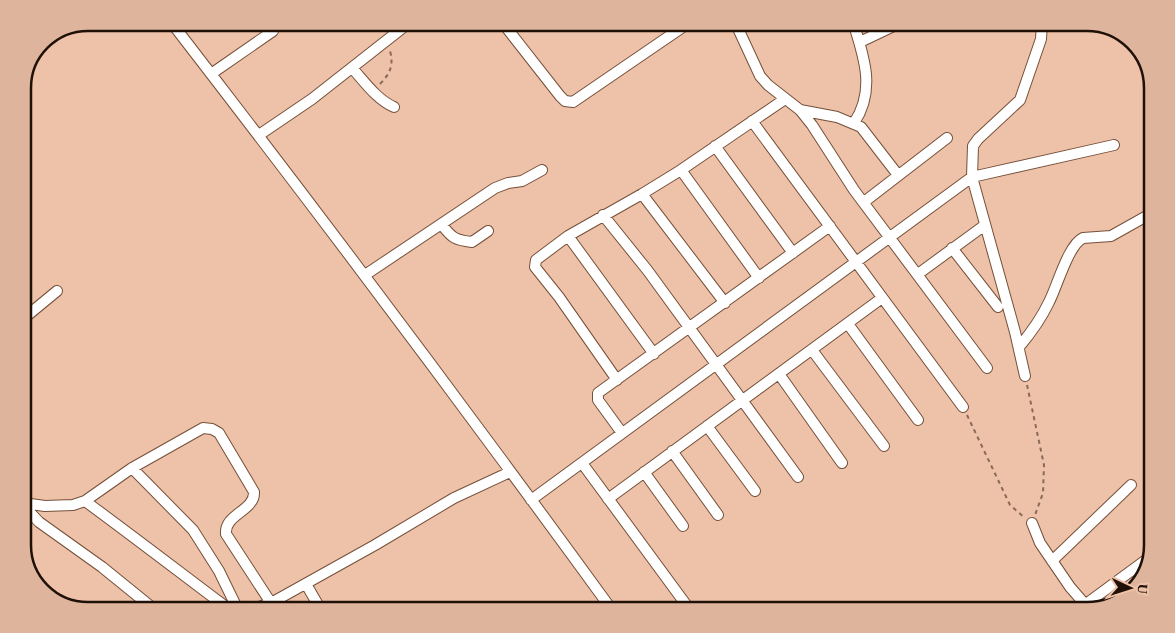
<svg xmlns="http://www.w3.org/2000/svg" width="1175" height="633" font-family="'Times New Roman',serif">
<rect width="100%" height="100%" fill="#eec2a9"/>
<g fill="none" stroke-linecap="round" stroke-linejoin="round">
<g stroke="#754f39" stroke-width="12">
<path id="minor" d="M171 22C321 216 468 412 612 610
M502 22 560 96 565 101 573 102 690 22
M735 22 760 76 768 85 800 110 812 125 854 190 987 368
M853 22C864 57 876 90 854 123
M860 42 902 22
M352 68C364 81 377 100 394 107
M211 74 273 31
M800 110 837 117 861 127 898 175
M752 121 963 407
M259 135 312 99 410 22
M715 146 793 253
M681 170 759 278
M642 194 681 170 785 99
M864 202 947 138
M603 215 648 271 798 477
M442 225C452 238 455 240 472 242L488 231
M568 236 654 354
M952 248 998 307
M918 274 985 225
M365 275 495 188 508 183 522 181 542 170
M23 319 57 291
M848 324 918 420
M1019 347C1030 334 1041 319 1049 302 1057 287 1068 245 1083 238L1111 236 1152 213
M812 350 884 446
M779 374 842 463
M1025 376 1015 332 972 177 973 146 978 139 1020 100 1041 39 1042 22
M617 380 559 297 535 267 536 260 568 236 642 194 725 303
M707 426 755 491
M622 433 598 400V393L830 226
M672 451 718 515
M582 463 690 610
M132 468 193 530 219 571 238 610
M644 472 683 526
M608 499 882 298
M531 500 972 177 1114 145
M85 501C134 537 182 574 230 610
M23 503 45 506 73 505 85 501 132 468 203 428 212 429 219 433 254 492C255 511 224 514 226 534L271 603 375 545 454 498 510 472
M23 505 39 522 102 567 155 610
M1032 523 1040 543 1070 587 1090 610
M1052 561 1131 485
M306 584 321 610
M1086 604 1150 557
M250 610 271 603"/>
</g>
<path stroke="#886a59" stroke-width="2" stroke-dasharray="4 4" stroke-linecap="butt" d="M380 84C390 74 394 65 390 51
M1027 385 1044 465 1043 493 1035 515
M967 415 1010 505 1025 518"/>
<use href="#minor" stroke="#fff" stroke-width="10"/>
</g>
<path d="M0 0H1175V633H0ZM88 31H1087A57 57 0 0 1 1144 88V545A57 57 0 0 1 1087 602H88A57 57 0 0 1 31 545V88A57 57 0 0 1 88 31Z" fill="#deb49c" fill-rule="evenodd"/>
<path fill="none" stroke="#201108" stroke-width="2.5" d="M88 31H1087A57 57 0 0 1 1144 88V545A57 57 0 0 1 1087 602H88A57 57 0 0 1 31 545V88A57 57 0 0 1 88 31Z"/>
<g transform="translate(1130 588) rotate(94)" stroke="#eec2a9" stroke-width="4" paint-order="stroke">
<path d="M0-4L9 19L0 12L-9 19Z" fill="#201108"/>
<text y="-8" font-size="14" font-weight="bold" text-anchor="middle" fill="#201108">U</text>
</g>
</svg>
